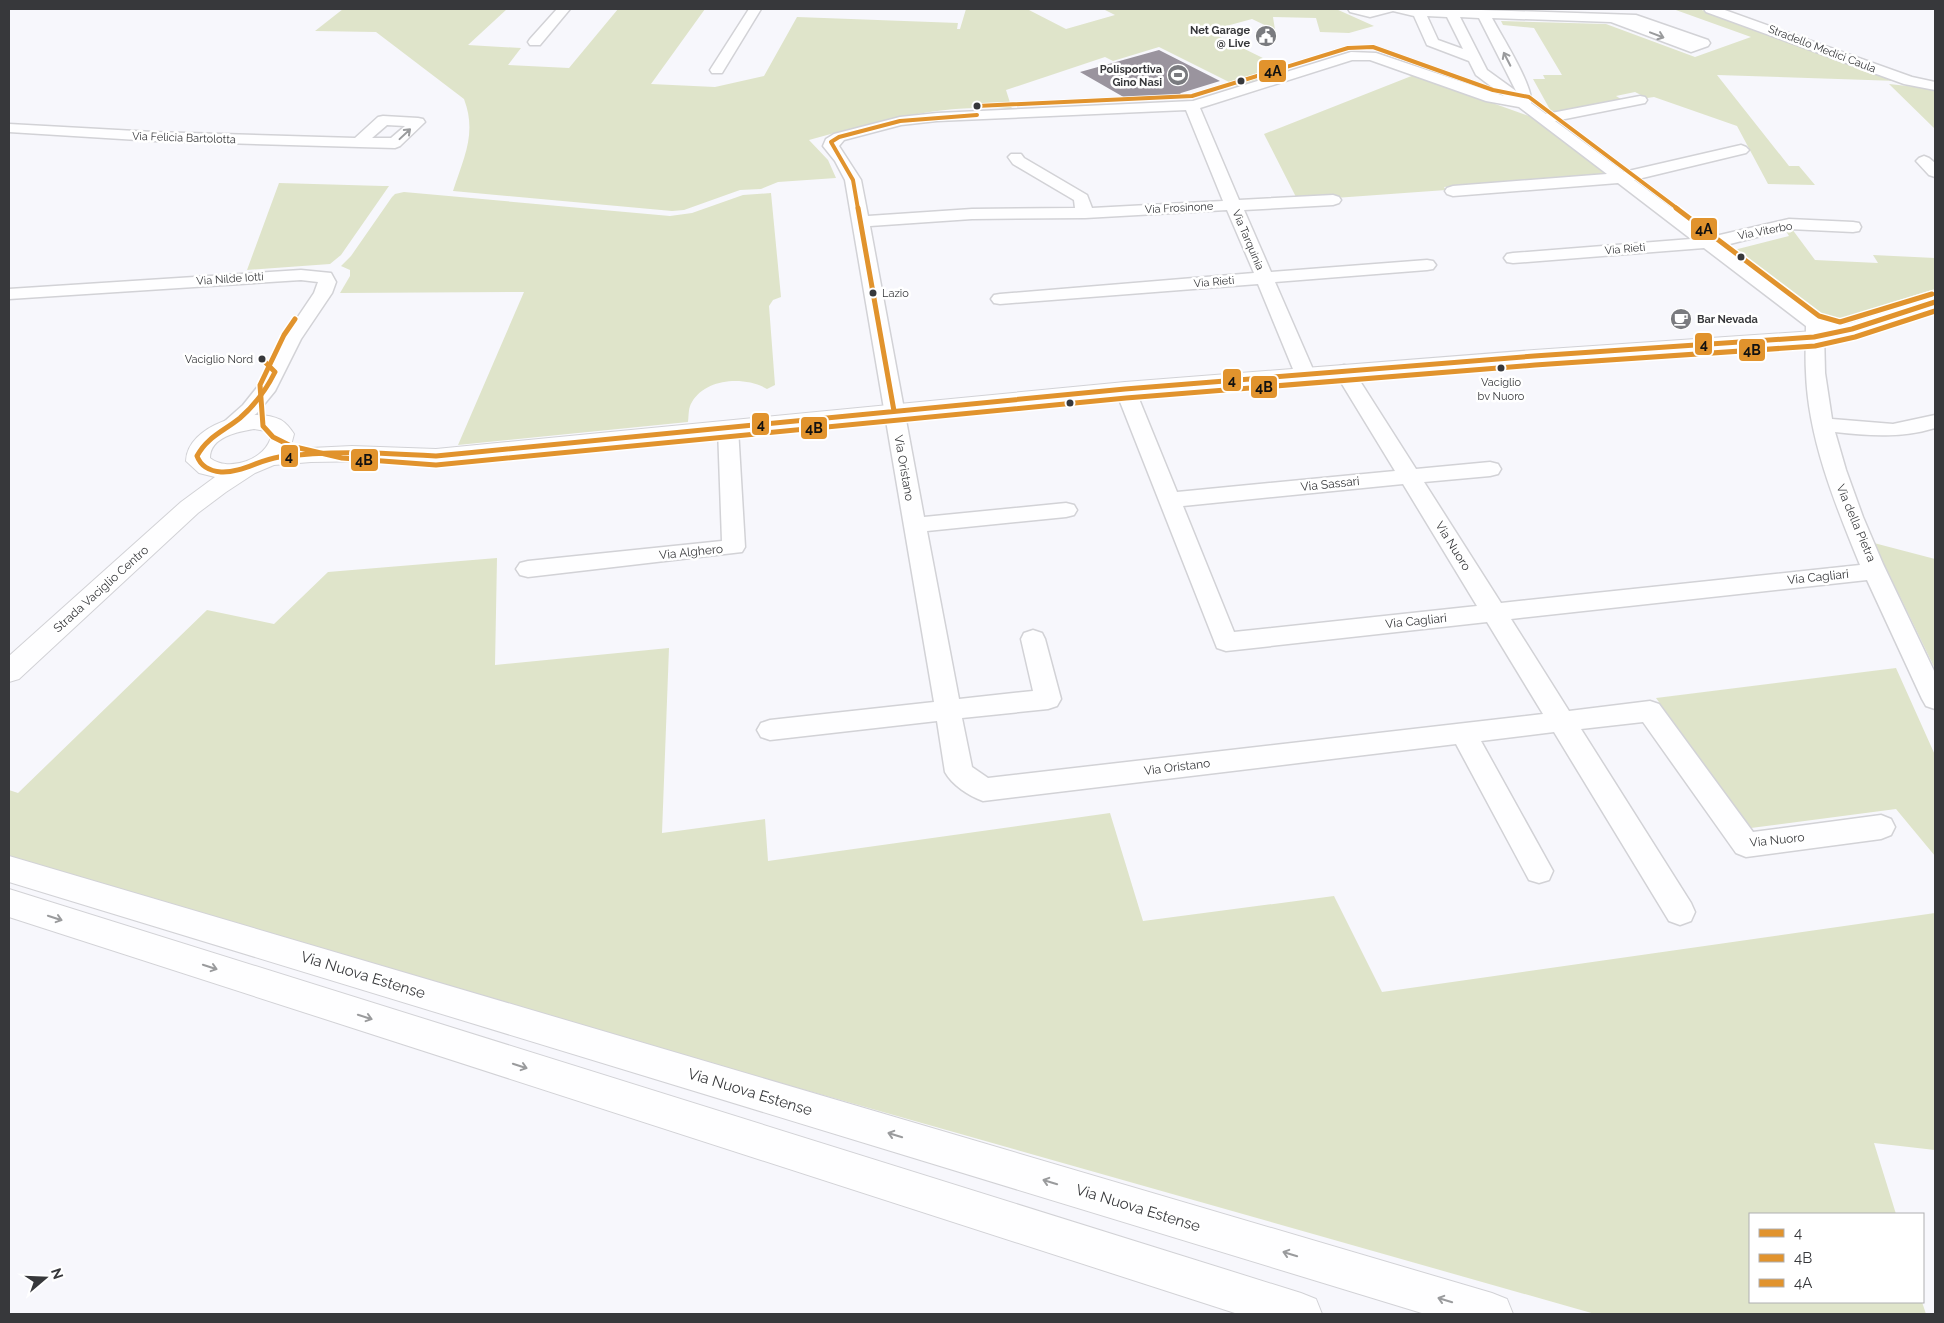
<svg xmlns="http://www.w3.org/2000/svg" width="1944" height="1323" font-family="Raleway,sans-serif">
<rect width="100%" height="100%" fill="#f7f7fc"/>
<path fill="#dfe4ca" d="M343 9H507L468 45 521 48 508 65 569 68 618 9H705L651 84 715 87 764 76 797 17 958 23 957 29H960L966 9H1027L1066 29 1115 15 1103 9H1336L1374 26 1349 33 1320 32 1316 18 1273 17 1275 30 1252 19 1208 31 1287 70 1237 86 1159 47 1113 61 1105 57 1006 90 1012 109C943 103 876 122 809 140L828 160 836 178 778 182 761 189 740 190 684 210 672 211 453 191C464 157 477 133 464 99L376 32 315 31Z
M1673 9H1699L1898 81 1717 75 1789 166H1799L1815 185 1768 184 1737 126 1654 97 1647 98 1635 92 1616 96 1624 101 1553 115 1533 79H1545L1543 75H1562L1534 28 1503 25 1501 21 1606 24 1695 57 1751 37Z
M1414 75 1529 116 1608 175 1444 187 1446 190 1335 198 1332 195 1296 197 1264 134Z
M1889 84 1935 89V129Z
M279 183 383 186H389L341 255 330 264 247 270Z
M404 192 670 216 692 213 743 195 771 193 781 297 773 300 769 306 775 385 767 389C745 376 706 378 692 402 688 408 689 415 688 422L458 445 524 292 340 293 350 276V270L341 266 351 256 392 197 395 194Z
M1784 228 1792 229 1815 260 1878 263 1873 255 1935 258V289L1839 319C1808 316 1759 270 1734 250L1789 236Z
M1874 543 1935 559V669Z
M497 558 495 665 669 648 662 833 765 819 768 861 1110 813 1143 921 1334 896 1382 992 1935 913V1150L1874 1143 1896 1214H1750V1302H1922L1926 1314H1595L9 864V790L18 793 207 610 274 624 328 572Z
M1896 668 1935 755V856L1896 809 1751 828 1656 698Z"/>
<path fill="#9a949e" d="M1159 50 1220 81 1181 93 1177 97 1166 96 1127 99 1080 72Z"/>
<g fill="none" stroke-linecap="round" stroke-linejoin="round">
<g stroke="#d2d2d6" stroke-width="3">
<path id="street" d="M557 9H570L540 45H530L528 42 530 39Z
M749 9H761L722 73H712L710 70Z
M1348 9H1451L1636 15 1708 40 1710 43 1708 46 1691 52 1611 22 1492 18C1501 35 1534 87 1531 103L1546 114 1640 96 1645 97 1647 100 1645 103 1555 121 1624 172 1741 145 1746 147 1749 150 1746 153 1634 180 1711 237 1789 219 1853 222 1859 223 1861 227 1859 231 1853 232 1789 229 1722 246 1822 320 1847 327 1849 331 1847 335 1840 337 1824 332 1825 373 1832 419 1893 424 1935 415V428C1902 438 1870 436 1835 432L1846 470 1863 517 1883 564 1935 673V709L1926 706 1922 699 1867 580 1511 619 1569 711 1650 701 1659 704 1753 832 1881 815 1891 819 1895 827 1891 835 1881 839 1746 857 1736 853 1643 722 1581 729 1691 903 1695 912 1691 921 1680 925 1669 921 1554 732 1481 741 1553 871 1549 880 1539 883 1529 880 1456 744 983 801C969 796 952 785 945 772L937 721 770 740 761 737 757 730 761 723 770 720 934 702 845 180 835 161 823 146 826 139 834 134 900 117 937 113 1193 101 1351 52 1376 53 1504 96 1476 75 1469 61 1427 45 1414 16 1393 11 1370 17 1350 12ZM1427 16 1447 17 1463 49 1438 40ZM1460 17 1479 18 1516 91 1487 70ZM1352 60H1370L1486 101 1519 107 1607 174 1453 186 1447 188 1445 191 1447 194 1453 196 1618 183 1691 239 1513 253 1507 254 1504 258 1507 262 1513 263 1704 248 1806 326C1806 341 1805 356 1806 372 1808 438 1835 504 1860 565L1501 603 1424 482 1490 476 1498 474 1501 469 1498 464 1490 462 1416 469 1351 367 1344 365 1337 367 1334 371 1395 471 1177 492 1135 389 1132 385 1125 383 1118 385 1115 389 1217 648 1226 651 1487 622 1543 714 988 778 972 767 962 718 1048 709 1057 706 1061 699 1045 639 1042 633 1033 630 1024 633 1021 639 1033 691 959 699 927 531 1066 517 1074 515 1077 510 1074 505 1066 503 924 517 870 226 972 219 1085 218 1227 210 1254 273 1000 294 994 295 991 299 994 303 1000 304 1258 284 1295 374 1298 378 1305 380 1312 378 1315 374 1275 282 1427 270 1433 269 1436 265 1433 261 1427 260 1271 272 1244 210 1333 205 1339 203 1341 200 1339 197 1333 195 1239 200 1200 108ZM1186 110 1223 201 1092 208 1087 195 1024 158 1021 154H1011L1008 157 1013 164 1074 200 1075 208 972 209 868 216 861 180 839 146 844 140 901 125 937 121ZM1403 484 1477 606 1234 632 1183 506Z
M1704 9H1722L1912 77 1935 82V90L1904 84 1706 12Z
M383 116 418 118 423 119 425 122 400 146 395 148 154 141 9 132V124L154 132 355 138 378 117ZM387 125 405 126 391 138H372Z
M1924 156 1929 158 1935 163V177L1929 175 1916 161 1919 158Z
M301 270 331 273 336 282 332 293 301 339 275 391 257 413 234 432 227 434 220 432 217 428 243 405 259 385 283 339 314 293 318 282 301 280 9 299V289Z
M728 422 735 424 738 428 745 547 742 552 528 577 520 575 516 569 520 563 528 561 722 541 718 428 721 424Z"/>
</g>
<g stroke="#d2d2d6" stroke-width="2">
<path id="secondary" d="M1935 296V308L1859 333 1814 343 1534 362 1125 396 436 463 373 461 311 462 274 465 255 473 226 492 198 513 19 679 9 682V656L181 502 215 477 199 473 186 461C187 425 252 405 281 420 286 423 291 429 294 434L290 449 352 446 436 449 1125 382 1534 350 1814 331 1847 324ZM254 429 266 431 271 436C267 459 229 473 210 458 210 437 237 432 254 429Z"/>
</g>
<g stroke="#d2d2d6" stroke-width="2">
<path id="highway" d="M9 856 1492 1293 1507 1299 1513 1314H1425L9 882Z
M9 889 1301 1293 1316 1299 1322 1314H1238L9 917Z"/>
</g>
<use href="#street" fill="#fefeff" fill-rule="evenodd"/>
<use href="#secondary" fill="#fefeff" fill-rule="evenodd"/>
<use href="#highway" fill="#fefeff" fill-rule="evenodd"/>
<g stroke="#fff" stroke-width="5.5">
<path id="bus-1-far1" d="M858 209 853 180 831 142 839 137 900 121 977 115"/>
</g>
<g stroke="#fff" stroke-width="8">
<path id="bus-1" d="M858 208 894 411
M262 359 275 372C266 390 255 405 240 418 224 431 207 437 197 456 201 467 210 471 221 472 241 473 259 460 279 457 331 450 384 453 436 456L1125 389 1534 356 1814 337 1852 329 1935 302"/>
</g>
<g stroke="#fff" stroke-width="8">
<path id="bus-2" d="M295 319 284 335 260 385 263 426 273 437 291 446 342 458 436 465 1126 398 1535 365 1815 346 1855 337 1935 311"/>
</g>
<g stroke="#fff" stroke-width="5.5">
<path id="bus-3-far1" d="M977 106 1192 96 1348 48 1373 47 1493 90 1529 97 1678 209"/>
</g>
<g stroke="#fff" stroke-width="8">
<path id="bus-3" d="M1676 208 1819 316 1840 322 1932 294"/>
</g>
<use href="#bus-1-far1" stroke="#e1932d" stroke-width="4"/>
<use href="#bus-1" stroke="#e1932d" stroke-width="5"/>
<use href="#bus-2" stroke="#e1932d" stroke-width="5"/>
<use href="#bus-3-far1" stroke="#e1932d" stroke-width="4"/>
<use href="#bus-3" stroke="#e1932d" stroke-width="5"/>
</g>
<defs><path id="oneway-shaft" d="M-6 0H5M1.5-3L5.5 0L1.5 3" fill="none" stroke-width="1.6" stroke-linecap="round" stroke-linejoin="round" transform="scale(1.25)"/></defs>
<g stroke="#9a9b9d">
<use href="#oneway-shaft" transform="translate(1657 35) rotate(21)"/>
<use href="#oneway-shaft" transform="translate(1507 59) rotate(-117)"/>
<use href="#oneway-shaft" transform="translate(405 134) rotate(-43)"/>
<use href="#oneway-shaft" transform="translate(55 918) rotate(18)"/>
<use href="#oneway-shaft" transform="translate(210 967) rotate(18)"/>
<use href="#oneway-shaft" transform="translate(365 1017) rotate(18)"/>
<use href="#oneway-shaft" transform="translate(520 1066) rotate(18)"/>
<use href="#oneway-shaft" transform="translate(895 1135) rotate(-163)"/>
<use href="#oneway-shaft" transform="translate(1050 1182) rotate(-163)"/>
<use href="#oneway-shaft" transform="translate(1290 1254) rotate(-163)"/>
<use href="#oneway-shaft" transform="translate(1445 1300) rotate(-163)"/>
</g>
<defs>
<g id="civic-disc" transform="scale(1.125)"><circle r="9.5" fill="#7a7b7f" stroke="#fff"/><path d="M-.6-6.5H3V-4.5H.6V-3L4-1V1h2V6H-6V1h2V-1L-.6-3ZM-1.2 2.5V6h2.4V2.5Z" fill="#fff"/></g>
<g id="stadium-disc" transform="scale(1.125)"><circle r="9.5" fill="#7a7b7f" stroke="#fff"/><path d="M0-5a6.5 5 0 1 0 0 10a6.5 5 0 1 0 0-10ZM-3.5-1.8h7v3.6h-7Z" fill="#fff"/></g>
<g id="cafe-disc" transform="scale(1.125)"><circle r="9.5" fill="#7a7b7f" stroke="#fff"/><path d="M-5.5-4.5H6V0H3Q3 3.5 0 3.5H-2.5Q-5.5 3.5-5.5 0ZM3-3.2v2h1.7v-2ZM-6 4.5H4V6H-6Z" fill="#fff"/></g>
</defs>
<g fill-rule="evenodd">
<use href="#civic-disc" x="1266" y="36"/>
<use href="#stadium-disc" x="1178" y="75"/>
<use href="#cafe-disc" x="1681" y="319"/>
</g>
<g fill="#37383b" stroke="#fff" stroke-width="2">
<circle cx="1241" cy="81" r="4.5"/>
<circle cx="977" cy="106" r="4.5"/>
<circle cx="1741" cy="257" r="4.5"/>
<circle cx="873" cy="293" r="4.5"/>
<circle cx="262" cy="359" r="4.5"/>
<circle cx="1501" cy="368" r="4.5"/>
<circle cx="1070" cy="403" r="4.5"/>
</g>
<g text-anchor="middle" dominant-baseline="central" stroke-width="5" stroke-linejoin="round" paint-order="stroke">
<g font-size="11" font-weight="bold" fill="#37383b" stroke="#fff" text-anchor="end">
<text x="1250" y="30">Net Garage<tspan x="1250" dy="13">@ Live</tspan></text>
<text x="1162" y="69">Polisportiva<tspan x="1162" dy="13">Gino Nasi</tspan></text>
<text x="1697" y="319" text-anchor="start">Bar Nevada</text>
</g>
<g font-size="11" fill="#37383b" stroke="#fff">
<text transform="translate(1822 49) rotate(21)">Stradello Medici Caula</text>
<text transform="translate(184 138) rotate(2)">Via Felicia Bartolotta</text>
<text transform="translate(1179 208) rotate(-3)">Via Frosinone</text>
<text transform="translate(1765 231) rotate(-11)">Via Viterbo</text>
<text transform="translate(1248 240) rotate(67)">Via Tarquinia</text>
<text transform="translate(1625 249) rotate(-5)">Via Rieti</text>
<text transform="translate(230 279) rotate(-4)">Via Nilde Iotti</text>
<text transform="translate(1214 282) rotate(-5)">Via Rieti</text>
</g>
<g font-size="11" fill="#37383b" stroke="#fff" text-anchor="start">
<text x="882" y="293">Lazio</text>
<text x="253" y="359" text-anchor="end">Vaciglio Nord</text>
<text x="1501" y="382" text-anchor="middle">Vaciglio<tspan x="1501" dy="14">bv Nuoro</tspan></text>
</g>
<g font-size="12" fill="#37383b" stroke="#fff">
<text transform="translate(904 468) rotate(80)">Via Oristano</text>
<text transform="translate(1330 484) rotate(-6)">Via Sassari</text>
<text transform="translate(1856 523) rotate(67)">Via della Pietra</text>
<text transform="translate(1453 546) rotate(58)">Via Nuoro</text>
<text transform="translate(691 552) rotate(-6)">Via Alghero</text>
<text transform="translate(1818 577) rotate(-6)">Via Cagliari</text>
<text transform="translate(101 589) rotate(-42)">Strada Vaciglio Centro</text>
<text transform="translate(1416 621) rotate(-6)">Via Cagliari</text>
<text transform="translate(1177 767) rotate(-7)">Via Oristano</text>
<text transform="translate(1777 840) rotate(-6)">Via Nuoro</text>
</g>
<g font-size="15" fill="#37383b" stroke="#fff">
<text transform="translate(363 975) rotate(17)">Via Nuova Estense</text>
<text transform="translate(750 1092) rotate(17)">Via Nuova Estense</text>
<text transform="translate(1138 1208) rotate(17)">Via Nuova Estense</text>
</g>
</g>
<g stroke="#fff" stroke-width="2">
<rect x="1258" y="59" width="29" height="24" rx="5" fill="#e1932d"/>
<rect x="1690" y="217" width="28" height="24" rx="5" fill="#e1932d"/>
<rect x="1694" y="332" width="19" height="24" rx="5" fill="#e1932d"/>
<rect x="1738" y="338" width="28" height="24" rx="5" fill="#e1932d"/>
<rect x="1222" y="368" width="20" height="24" rx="5" fill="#e1932d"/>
<rect x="1250" y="375" width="28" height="24" rx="5" fill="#e1932d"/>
<rect x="751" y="412" width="19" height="24" rx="5" fill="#e1932d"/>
<rect x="800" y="416" width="28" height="24" rx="5" fill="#e1932d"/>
<rect x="280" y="444" width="19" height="24" rx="5" fill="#e1932d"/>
<rect x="350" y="448" width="29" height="24" rx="5" fill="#e1932d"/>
</g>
<g font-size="14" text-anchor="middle" font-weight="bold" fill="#111">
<text x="1273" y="76">4A</text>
<text x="1704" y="234">4A</text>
<text x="1704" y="349">4</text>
<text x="1752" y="355">4B</text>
<text x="1232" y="385">4</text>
<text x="1264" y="392">4B</text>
<text x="761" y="429">4</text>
<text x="814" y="433">4B</text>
<text x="289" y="461">4</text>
<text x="364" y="465">4B</text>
</g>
<rect width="1944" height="1323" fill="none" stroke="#37383b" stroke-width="20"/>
<rect x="1749" y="1213" width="175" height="90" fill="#ffffff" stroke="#afafb1"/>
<rect x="1759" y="1229" width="25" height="8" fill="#e1932d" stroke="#afafb1"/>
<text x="1794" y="1238" font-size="15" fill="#37383b">4</text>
<rect x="1759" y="1254" width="25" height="8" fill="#e1932d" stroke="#afafb1"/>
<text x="1794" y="1263" font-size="15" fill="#37383b">4B</text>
<rect x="1759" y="1279" width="25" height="8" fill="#e1932d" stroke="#afafb1"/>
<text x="1794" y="1288" font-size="15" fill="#37383b">4A</text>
<g transform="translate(45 1278) rotate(71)" stroke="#ffffff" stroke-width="4" paint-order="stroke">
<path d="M0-4L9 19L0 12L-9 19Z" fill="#37383b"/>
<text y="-8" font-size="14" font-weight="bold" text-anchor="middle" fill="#37383b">N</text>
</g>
</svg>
